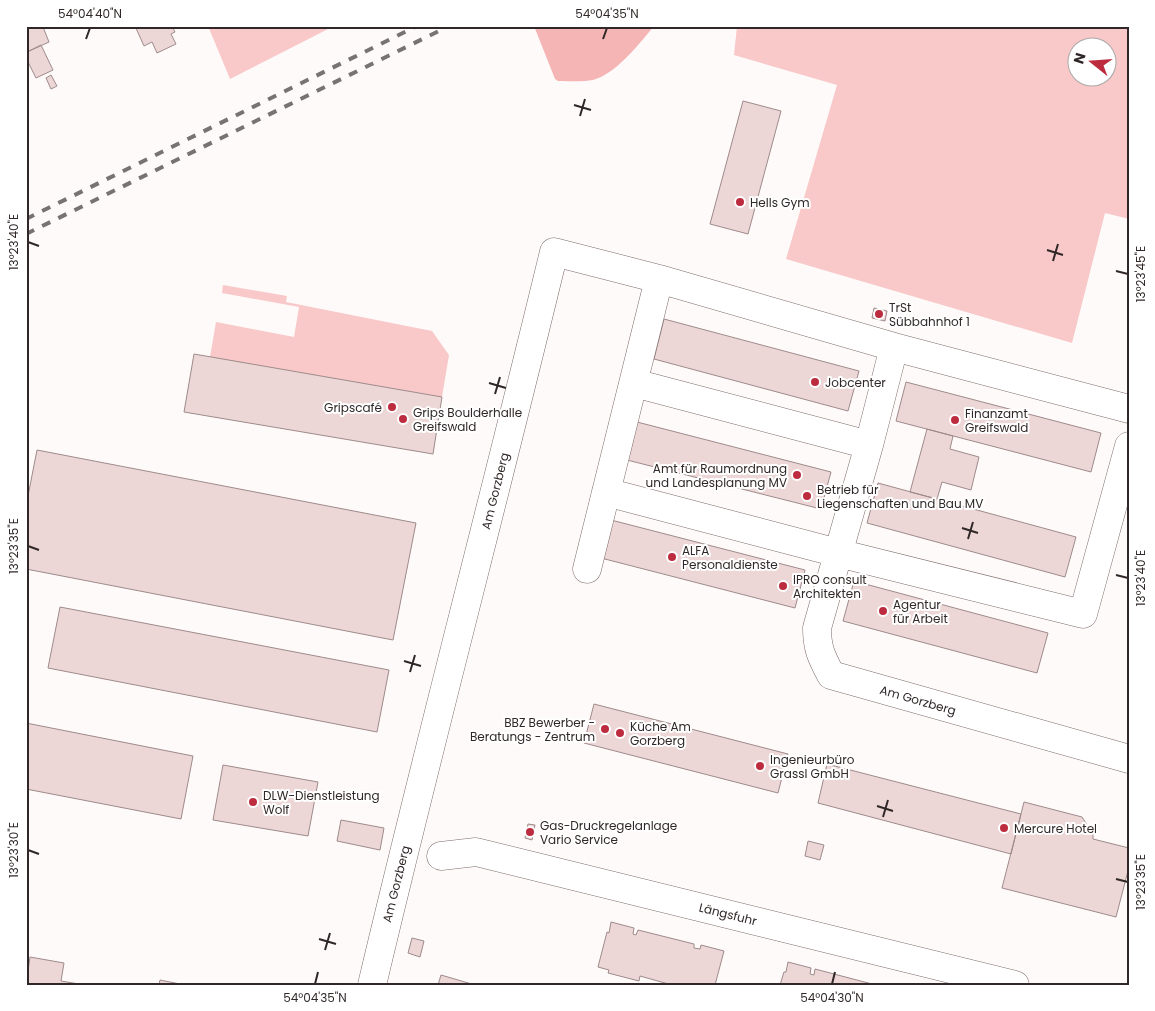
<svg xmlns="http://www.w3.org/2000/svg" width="1155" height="1011" font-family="Poppins,sans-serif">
<rect width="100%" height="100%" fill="#fffafa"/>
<path fill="#f8c9c8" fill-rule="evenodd" d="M208 26H334L230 79Z
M737 26H1129V219L1105 213 1072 343 786 259 837 85 734 55ZM1078 48H1108V78H1078Z
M223 285 287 296 286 302 432 331 449 355 442 397 210 357 216 322 294 337 299 307 222 293Z"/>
<path fill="#f5b5b4" d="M534 26H654C639 44 616 74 593 80 583 82 569 81 558 81L555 79Z"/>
<path fill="#ecd7d6" stroke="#9e8a8a" d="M26 26H44L43 27 49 42 27 52 26 49Z
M135 26H172L175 32 171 34 176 44 157 53 152 42 144 46Z
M41 45 53 70 36 78 26 58V51L27 52Z
M51 75 57 86 51 89 46 78Z
M743 101 781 111 748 234 710 224Z
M874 308 887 311 885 321 872 318Z
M664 319 859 371 848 411 654 359Z
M194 354 442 397 433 454 184 412Z
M906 382 1101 433 1091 472 896 421Z
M637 422 831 472 821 509 627 460Z
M927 429 953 436 950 449 979 457 971 490 942 482 937 499 910 492Z
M37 450 416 523 393 640 26 569V506Z
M878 483 1076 537 1065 577 867 523Z
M611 520 805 570 795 608 601 558Z
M854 581 1048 633 1037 673 843 621Z
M60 607 389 670 377 732 48 668Z
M594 704 788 754 778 793 584 743Z
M26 723 193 756 181 819 26 789Z
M827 764 1021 814 1011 854 818 803Z
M223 765 318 782 308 836 213 820Z
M1024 802 1082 817 1093 834V839L1129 848V867L1116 917 1002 888Z
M341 820 384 828 380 850 337 841Z
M528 824 535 825 532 840 525 838Z
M808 841 824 845 820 860 805 856Z
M611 922 634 928 633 934 636 935 638 930 694 944V948L700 949 701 945 724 951 715 985H672L640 976 639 981 608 973 609 970 598 967 607 932 609 933Z
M412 938 424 941 420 957 408 953Z
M30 957 64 963 61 981 85 985H26Z
M788 962 811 968 810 974 814 975 815 969 872 984 871 985H780L784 972H786Z
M441 975 475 985H438Z
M160 980 185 985H159Z"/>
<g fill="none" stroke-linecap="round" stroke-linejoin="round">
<g stroke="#7e6c6b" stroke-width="29">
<path id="minor" d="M894 347 869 445 817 628C817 649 822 658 831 675L1129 759
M634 383 869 445
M606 492 838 553 1083 614 1129 446
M587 569 659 279
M441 856 476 852 1015 985
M372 985C430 740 495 496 554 252L659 279 894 347 1129 409"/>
</g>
<use href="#minor" stroke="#fff" stroke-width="28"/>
<path stroke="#797272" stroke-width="4" stroke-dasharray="9 9" stroke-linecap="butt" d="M26 219 417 26
M26 234 449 26"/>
</g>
<path fill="none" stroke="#302828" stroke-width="2" d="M86 39 90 28M603 39 607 28M574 105 591 110M580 116 585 99M28 242 39 246M1047 250 1063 255M1053 261 1058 244M1116 271 1128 274M489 383 506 388M495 394 500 377M962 528 978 533M968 539 973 522M28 546 39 550M1116 575 1128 578M404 661 421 666M410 672 415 655M877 806 893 811M883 817 888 800M28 850 39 854M1116 879 1128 882M319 939 336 944M325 950 330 933M315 984 318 972M832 984 835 972"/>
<g fill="#bc2b3e" stroke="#fff" stroke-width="2">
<circle cx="740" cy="202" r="5"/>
<circle cx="879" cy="314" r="5"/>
<circle cx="815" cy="382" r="5"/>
<circle cx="392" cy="407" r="5"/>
<circle cx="403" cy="419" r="5"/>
<circle cx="955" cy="420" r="5"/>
<circle cx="797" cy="475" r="5"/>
<circle cx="807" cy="496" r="5"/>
<circle cx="672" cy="557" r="5"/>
<circle cx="783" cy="586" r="5"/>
<circle cx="883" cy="611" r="5"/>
<circle cx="605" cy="729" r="5"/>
<circle cx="620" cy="733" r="5"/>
<circle cx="760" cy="766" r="5"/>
<circle cx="253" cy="802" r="5"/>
<circle cx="1004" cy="828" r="5"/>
<circle cx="530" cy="832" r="5"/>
</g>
<g text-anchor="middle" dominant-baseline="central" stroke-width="4" stroke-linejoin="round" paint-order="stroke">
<g font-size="12" fill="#302828" stroke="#fff" text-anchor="start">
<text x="750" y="202">Hells Gym</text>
<text x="889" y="307">TrSt<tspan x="889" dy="14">Sübbahnhof 1</tspan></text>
<text x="825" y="382">Jobcenter</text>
<text x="382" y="407" text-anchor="end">Gripscafé</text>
<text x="413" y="412">Grips Boulderhalle<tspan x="413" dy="14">Greifswald</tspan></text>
<text x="965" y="413">Finanzamt<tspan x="965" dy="14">Greifswald</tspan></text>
<text x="787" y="468" text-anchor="end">Amt für Raumordnung<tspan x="787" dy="14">und Landesplanung MV</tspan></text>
<text x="817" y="489">Betrieb für<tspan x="817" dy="14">Liegenschaften und Bau MV</tspan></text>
<text x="682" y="550">ALFA<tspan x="682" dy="14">Personaldienste</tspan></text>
<text x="793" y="579">IPRO consult<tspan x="793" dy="14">Architekten</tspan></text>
<text x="893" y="604">Agentur<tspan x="893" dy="14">für Arbeit</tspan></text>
<text x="595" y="722" text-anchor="end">BBZ Bewerber -<tspan x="595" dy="14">Beratungs - Zentrum</tspan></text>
<text x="630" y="726">Küche Am<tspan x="630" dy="14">Gorzberg</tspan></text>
<text x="770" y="759">Ingenieurbüro<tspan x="770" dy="14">Grassl GmbH</tspan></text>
<text x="263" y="795">DLW-Dienstleistung<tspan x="263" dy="14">Wolf</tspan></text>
<text x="540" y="825">Gas-Druckregelanlage<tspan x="540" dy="14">Vario Service</tspan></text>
<text x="1014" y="828">Mercure Hotel</text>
</g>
<g font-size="12" fill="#302828" stroke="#fff">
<text transform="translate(495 491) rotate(-76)">Am Gorzberg</text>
<text transform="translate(918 700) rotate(16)">Am Gorzberg</text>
<text transform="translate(396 884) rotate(-76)">Am Gorzberg</text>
<text transform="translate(728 914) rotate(14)">Längsfuhr</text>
</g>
</g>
<rect width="1155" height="1011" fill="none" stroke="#ffffff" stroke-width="55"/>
<g transform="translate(1092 62) rotate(287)"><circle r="24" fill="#ffffff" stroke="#aca9a9"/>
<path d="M0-4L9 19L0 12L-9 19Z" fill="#bc2b3e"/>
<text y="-8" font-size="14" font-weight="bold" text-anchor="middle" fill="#302828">N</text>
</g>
<rect x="28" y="28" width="1100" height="956" fill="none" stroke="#302828" stroke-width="2"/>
<g font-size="12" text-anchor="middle" fill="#302828">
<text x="90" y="18">54°04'40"N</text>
<text x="607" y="18">54°04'35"N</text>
<text transform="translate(14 242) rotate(-90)" y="4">13°23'40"E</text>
<text transform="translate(1141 274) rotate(-90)" y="4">13°23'45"E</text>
<text transform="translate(14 546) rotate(-90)" y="4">13°23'35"E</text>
<text transform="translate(1141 578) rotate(-90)" y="4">13°23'40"E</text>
<text transform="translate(14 850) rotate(-90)" y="4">13°23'30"E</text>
<text transform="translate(1141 882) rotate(-90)" y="4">13°23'35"E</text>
<text x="315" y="1002">54°04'35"N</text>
<text x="832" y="1002">54°04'30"N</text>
</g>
</svg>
